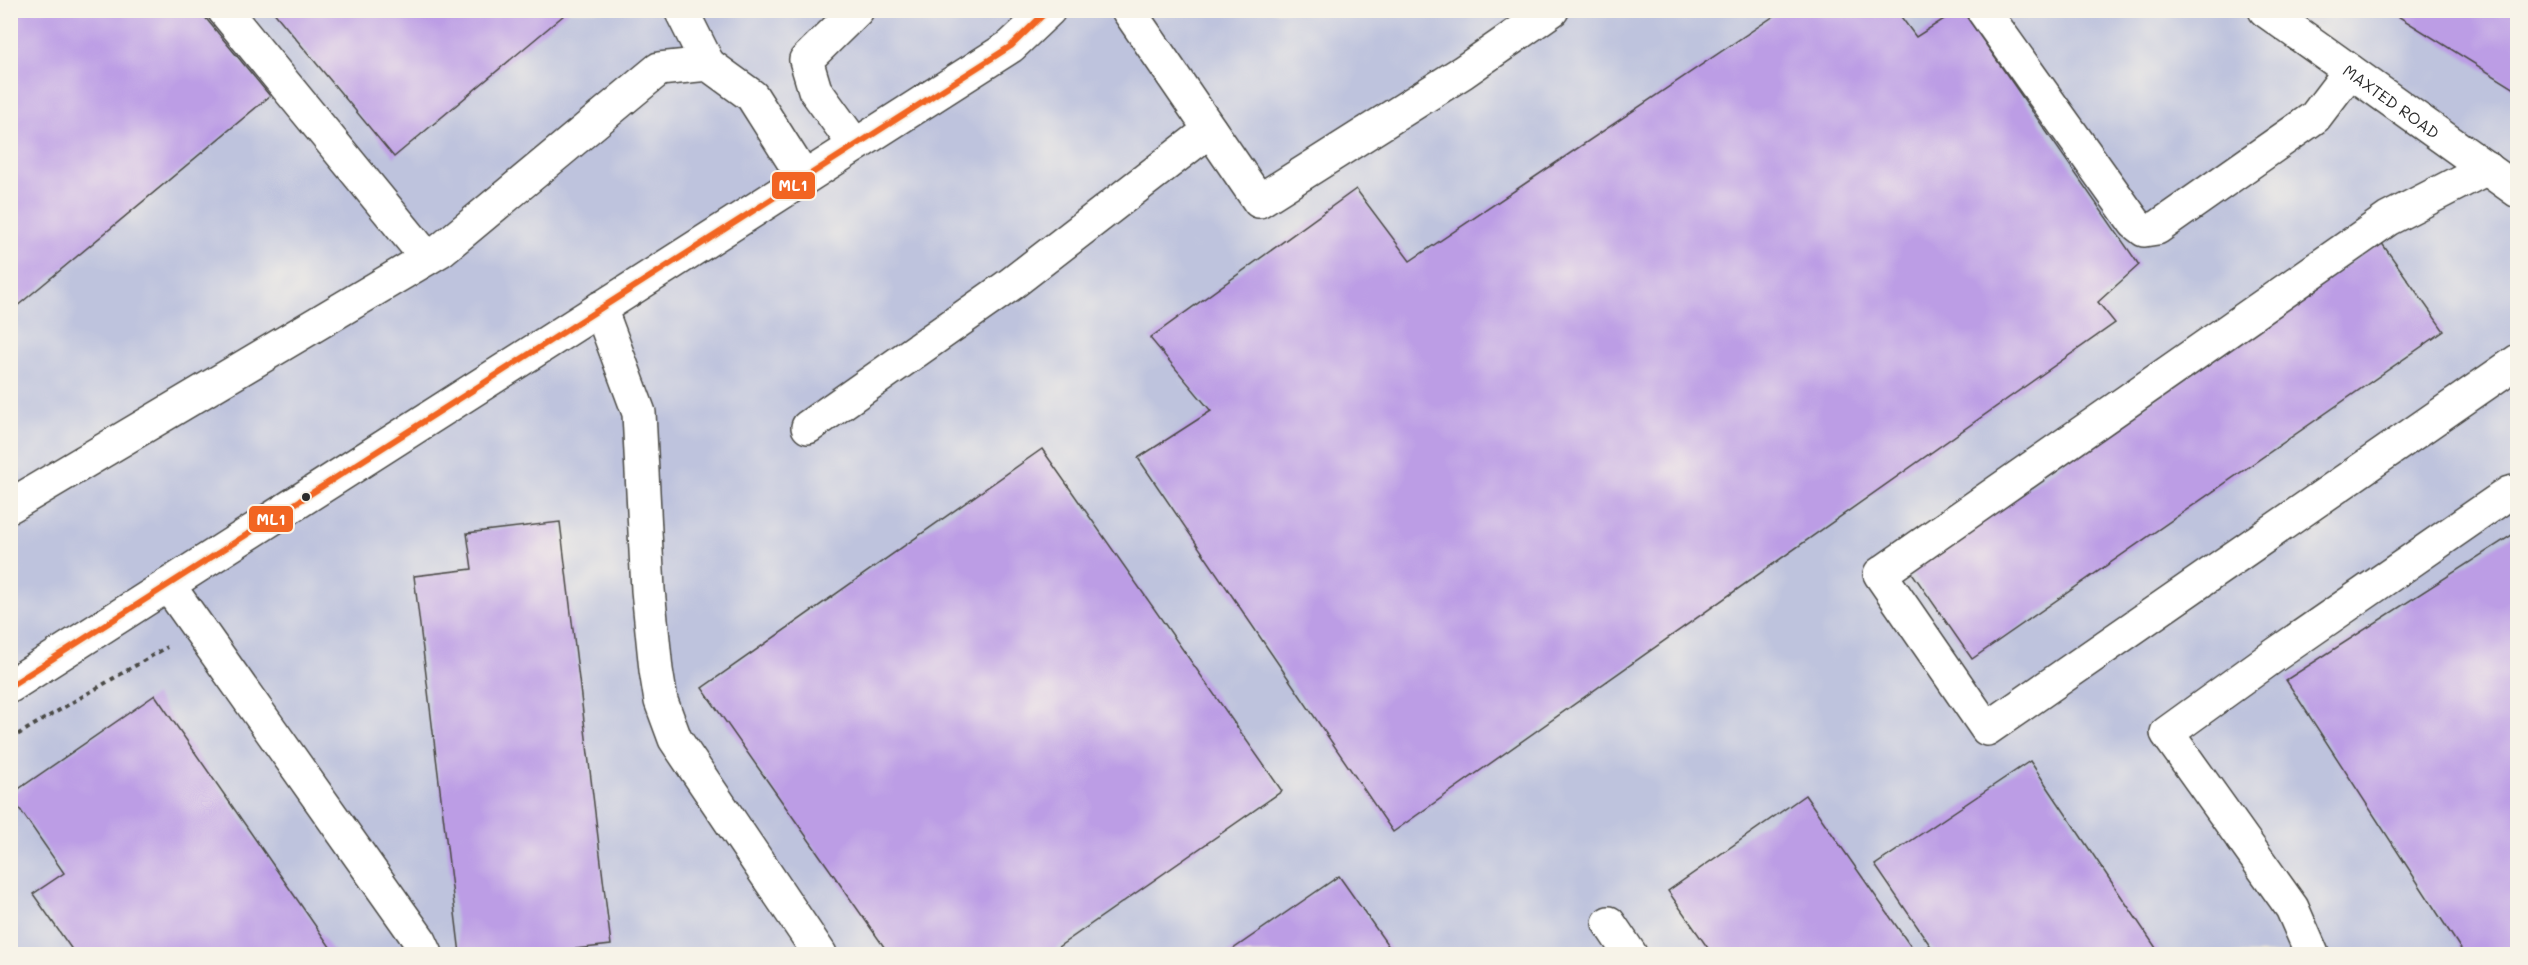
<svg xmlns="http://www.w3.org/2000/svg" width="2528" height="965" font-family="Mali,sans-serif">
<rect width="100%" height="100%" fill="#f7f3e8"/>
<filter id="ink" filterUnits="userSpaceOnUse"><feTurbulence type="fractalNoise" baseFrequency=".0167" numOctaves="2"/><feDisplacementMap in="SourceGraphic" scale="12" xChannelSelector="R" yChannelSelector="G"/><feConvolveMatrix kernelMatrix="1 2 1 2 8 2 1 2 1" color-interpolation-filters="sRGB"/></filter>
<filter id="wash" filterUnits="userSpaceOnUse"><feTurbulence type="fractalNoise" baseFrequency=".008" numOctaves="4" result="noise"/><feDisplacementMap in="SourceGraphic" scale="24" xChannelSelector="R" yChannelSelector="G"/><feGaussianBlur stdDeviation="1.35" result="paint"/><feColorMatrix in="noise" values="0 0 0 0 0 0 0 0 0 0 0 0 0 0 0 0 0 1.4 0 .05"/><feComposite in="paint" operator="in"/></filter>
<g filter="url(#wash)">
<rect width="100%" height="100%" fill="#f2ead4"/>
<path fill="#bec3dd" d="M10 11H2517V954H11Z"/>
<g id="blocks">
<path fill="#bc9de5" d="M10 10H199L270 96 10 312Z
M272 10H570L394 157Z
M1783 10H1896L1916 37 1958 10H1962L2139 265 2098 302 2115 323 1393 832 1138 458 1211 411 1150 338 1356 189 1410 261Z
M2388 10H2518V91Z
M2381 242 2444 331 1972 659 1910 570Z
M1042 449 1282 791 1048 954H889L702 688Z
M560 522 611 945 530 954H460L414 576 472 569 467 533Z
M2518 531V950L2510 954H2464L2286 680Z
M155 695 335 954H75L33 894 64 873 10 795Z
M2030 761 2160 954H1936L1875 865Z
M1805 795 1916 954H1712L1668 891Z
M1339 876 1394 954H1226Z"/>
</g>
</g>
<g filter="url(#ink)">
<use href="#blocks" fill-opacity="0" stroke="#494844" stroke-width="1.5"/>
<g fill="none" stroke-linecap="round" stroke-linejoin="round">
<g stroke="#494844" stroke-width="36">
<g id="minor">
<path d="M224 10 427 258"/>
<path d="M681 10 708 64"/>
<path d="M1128 10 1259 201 1463 72 1552 10"/>
<path d="M1983 10 2135 223 2144 230 2157 228 2315 117 2350 71"/>
<path id="s1" d="M2265 10 2518 191"/>
<path d="M855 145 815 90 806 60 857 10"/>
<path d="M2487 168 2388 219 1880 574 1987 729 2518 361"/>
<path d="M600 308 639 413 648 590 656 670 661 701 675 739 820 954"/>
<path d="M808 427 1011 284 1210 130"/>
<path d="M10 506 441 250 659 69 708 64 752 96 804 178"/>
<path d="M168 585 420 941 426 954"/>
<path d="M10 686 1011 46 1049 10"/>
<path d="M1609 923 1630 954"/>
<path d="M2312 954 2292 908 2167 733 2275 655 2509 493 2518 491"/>
</g>
</g>
<path stroke="#494844" stroke-width="4" stroke-dasharray="4.5 4.5" stroke-linecap="butt" d="M10 739 167 647"/>
<use href="#minor" stroke="#fff" stroke-width="33"/>
<g stroke="#f7f3e8" stroke-width="10">
<path id="bus-1" d="M10 686 1011 46 1048 10"/>
</g>
<use href="#bus-1" stroke="#f26522" stroke-width="6"/>
</g>
</g>
<circle fill="#2b2b2b" stroke="#f7f3e8" stroke-width="2" cx="306" cy="497" r="5"/>
<g text-anchor="middle" dominant-baseline="central" stroke-width="5" stroke-linejoin="round" paint-order="stroke">
<g font-size="16" fill="#2b2b2b" stroke="#f7f3e8">
<text stroke="none"><textPath href="#s1" startOffset="156">MAXTED ROAD</textPath></text>
</g>
</g>
<g stroke="#f7f3e8" stroke-width="2">
<rect x="771" y="171" width="45" height="29" rx="6" fill="#f26522"/>
<rect x="248" y="505" width="46" height="28" rx="6" fill="#f26522"/>
</g>
<g font-size="16" text-anchor="middle" font-weight="bold" fill="#fff">
<text x="793" y="191">ML1</text>
<text x="271" y="525">ML1</text>
</g>
<rect width="2528" height="965" fill="none" stroke="#f7f3e8" stroke-width="36"/>
</svg>
